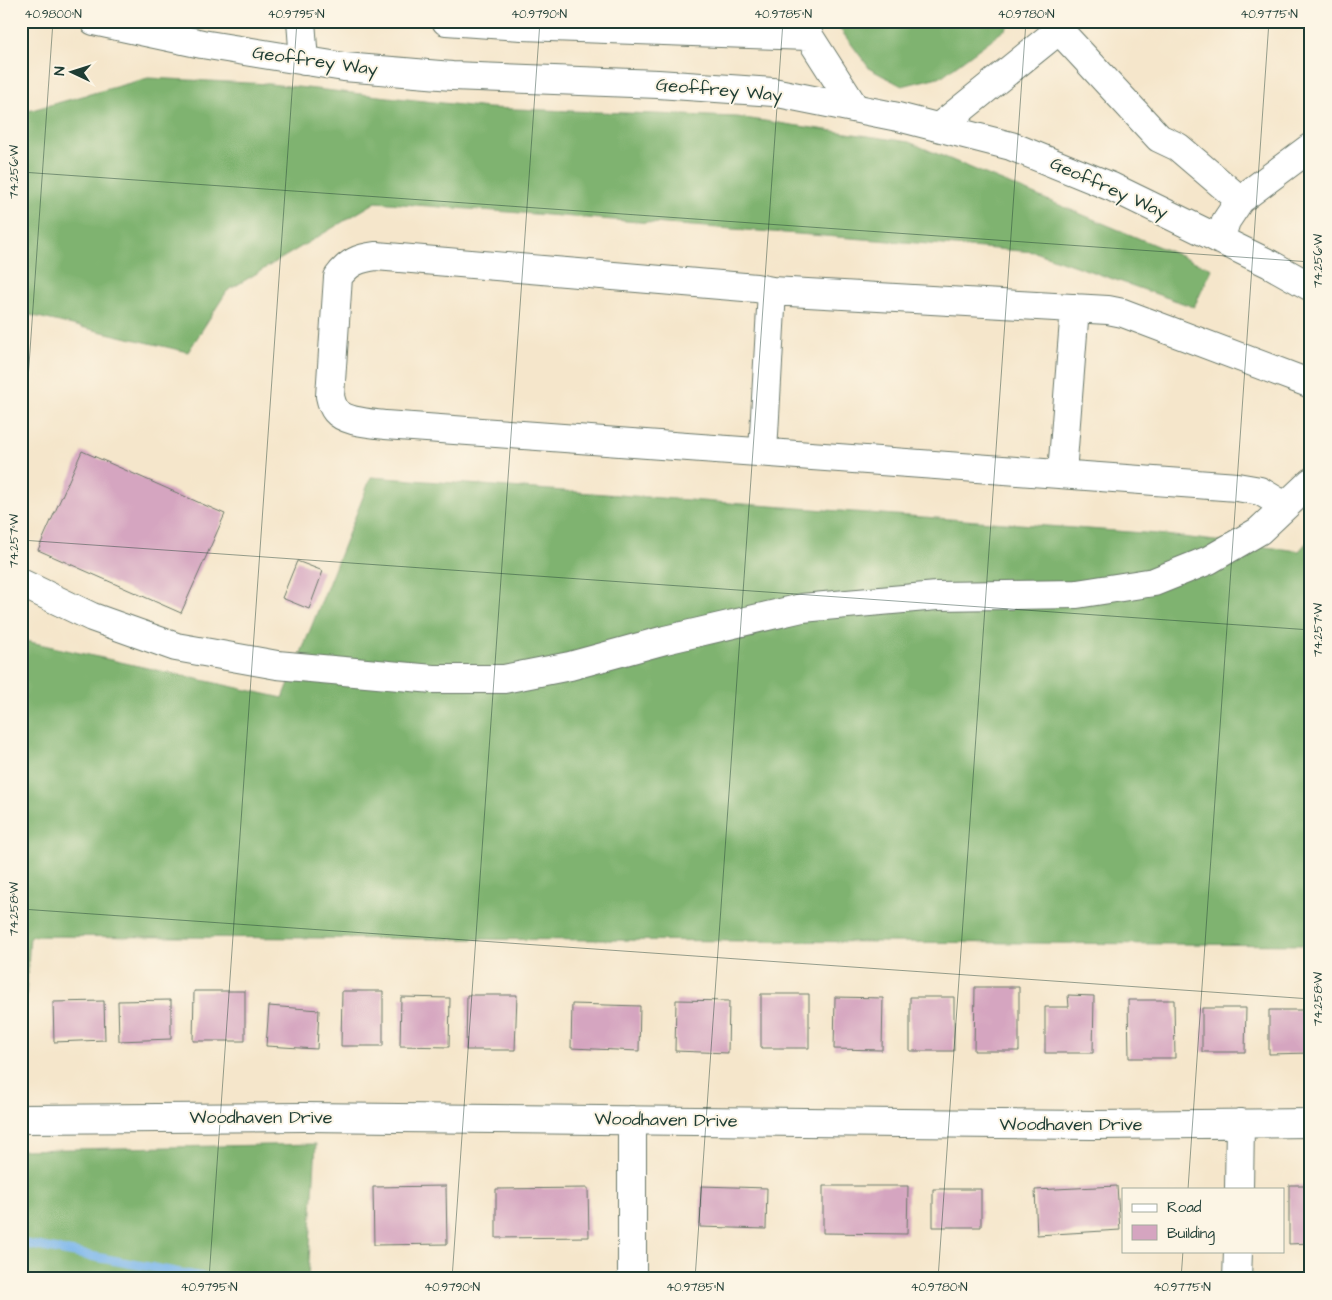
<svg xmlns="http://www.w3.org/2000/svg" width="1332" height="1300" font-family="'Architects Daughter',sans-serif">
<rect width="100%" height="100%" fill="#fcf5e5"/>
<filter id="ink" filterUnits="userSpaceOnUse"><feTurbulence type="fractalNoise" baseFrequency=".02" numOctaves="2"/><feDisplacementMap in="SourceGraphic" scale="10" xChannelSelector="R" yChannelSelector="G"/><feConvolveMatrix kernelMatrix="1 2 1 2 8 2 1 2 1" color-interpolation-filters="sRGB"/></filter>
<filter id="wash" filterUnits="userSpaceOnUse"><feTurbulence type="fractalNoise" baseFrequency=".0096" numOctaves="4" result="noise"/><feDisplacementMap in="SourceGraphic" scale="20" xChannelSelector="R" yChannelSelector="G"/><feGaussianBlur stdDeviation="1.12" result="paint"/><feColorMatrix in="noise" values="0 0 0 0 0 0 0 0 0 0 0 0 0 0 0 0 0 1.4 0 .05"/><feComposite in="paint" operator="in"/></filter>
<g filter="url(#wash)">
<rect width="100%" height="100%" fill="#f5e6cb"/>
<path fill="#7fb36f" stroke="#4f7852" d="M834 21H1007V28L942 76 902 86 870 69Z
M148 78 270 84 488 108 737 117 909 142 1212 269 1194 307 1035 252 376 202 227 291 188 352 21 313V113Z
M1311 188V231L1303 222 1305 192Z
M371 477 1157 534 1299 551 1311 538V945L30 936 21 1071V640L283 698Z
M316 1144 308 1278 21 1279V1150Z"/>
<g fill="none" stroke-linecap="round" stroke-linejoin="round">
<path stroke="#79b5eb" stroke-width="9" d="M21 1243 213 1279"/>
</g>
<g id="blocks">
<path fill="#d5a5c0" d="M82 451 225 514 181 613 38 550Z
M297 561 323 571 309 609 282 598Z
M975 987H1019V1051H974Z
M194 991H245V1041H193Z
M342 991H383V1046H341Z
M761 994H809V1048H761Z
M467 995H517L515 1050H466Z
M1068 995 1094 996 1093 1053H1045V1007H1069Z
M401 997 450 998 449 1047 400 1046Z
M835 997 883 998 882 1050 834 1049Z
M910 997H954V1051H910Z
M171 1000V1039L119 1041 118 1001Z
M676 1000 729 1001 728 1053 675 1051Z
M1128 1000H1174L1175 1058H1129Z
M104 1001 105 1040 54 1042 53 1002Z
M572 1004 640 1006 639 1051 571 1048Z
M269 1006 319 1010 317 1049 266 1046Z
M1202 1008H1246L1245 1052H1202Z
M1269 1010H1311V1053L1269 1054Z
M1289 1185H1311V1243L1289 1244Z
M446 1186 447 1244 374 1245 373 1187Z
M701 1186 767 1188 766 1229 700 1227Z
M823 1186H908L907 1234 823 1233Z
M1117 1186 1120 1230 1037 1235 1035 1190Z
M588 1188 589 1237 496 1238V1189Z
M933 1189H981V1227H933Z"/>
</g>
</g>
<g filter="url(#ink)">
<use href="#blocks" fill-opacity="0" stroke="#6a7869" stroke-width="1"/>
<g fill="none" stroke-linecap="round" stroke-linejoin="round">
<g stroke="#6a7869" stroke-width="30">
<path id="minor" d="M94 21 202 44 344 67 452 76 658 84 773 92 898 117 1011 146 1112 187 1270 264 1311 287
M301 21 304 61
M446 21 522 26 809 36
M798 21 809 36 855 108
M1054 21 1059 30 1159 138 1178 147 1240 200
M939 127 1059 30
M1220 240 1226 221 1240 200 1311 147
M763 452 772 291
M1062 473 1075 308
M1285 506 1260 491 1237 487 385 425C371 423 345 422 336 411 332 406 331 401 330 396L338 277C349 262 359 258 376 256L756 288 772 291 1108 310 1123 313 1311 384
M21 583 92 617 176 647 277 665 433 679H504L570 666 665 640 802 608 937 596 1077 594 1154 582 1209 560 1259 531 1311 482
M21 1119 305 1117 1093 1125 1311 1123
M632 1120V1279
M1239 1189 1240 1123
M1237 1279 1238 1251"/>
</g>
<use href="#minor" stroke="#fff" stroke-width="28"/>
</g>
</g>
<path fill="none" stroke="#1f3d34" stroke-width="1" stroke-opacity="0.45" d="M21 172 1311 262M21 480 53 21M21 540 1311 630M21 909 1311 999M1188 1189 1269 21M21 1277 40 1279M209 1279 297 21M452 1279 540 21M695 1279 783 21M938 1279 1026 21M1181 1279 1183 1251"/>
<g text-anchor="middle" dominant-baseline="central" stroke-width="4" stroke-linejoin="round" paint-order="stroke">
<g font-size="18" fill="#1f3d34" stroke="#fcf5e5">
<text transform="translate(315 61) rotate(8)">Geoffrey Way</text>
<text transform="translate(719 90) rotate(5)">Geoffrey Way</text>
<text transform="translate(1109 188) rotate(24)">Geoffrey Way</text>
<text x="261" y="1117">Woodhaven Drive</text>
<text transform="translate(666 1120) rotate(1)">Woodhaven Drive</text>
<text x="1071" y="1124">Woodhaven Drive</text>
</g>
</g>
<rect width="1332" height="1300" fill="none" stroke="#fcf5e5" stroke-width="55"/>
<rect x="1122" y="1188" width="162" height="65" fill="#fcf5e5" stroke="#a4ab9e"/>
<rect x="1132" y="1204" width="25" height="8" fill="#ffffff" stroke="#a4ab9e"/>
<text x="1167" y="1212" font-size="15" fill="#1f3d34">Road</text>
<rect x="1132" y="1225" width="25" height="15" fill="#d5a5c0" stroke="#a4ab9e"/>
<text x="1167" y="1238" font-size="15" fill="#1f3d34">Building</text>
<g transform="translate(72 72) rotate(274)" stroke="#fcf5e5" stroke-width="4" paint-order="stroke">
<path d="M0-4L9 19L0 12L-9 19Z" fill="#1f3d34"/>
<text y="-8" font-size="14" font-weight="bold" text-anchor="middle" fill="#1f3d34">N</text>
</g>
<rect x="28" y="28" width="1276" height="1244" fill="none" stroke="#1f3d34" stroke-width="2"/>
<g font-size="12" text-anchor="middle" fill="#1f3d34">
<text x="53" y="18">40.9800°N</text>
<text x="296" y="18">40.9795°N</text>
<text x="539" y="18">40.9790°N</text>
<text x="783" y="18">40.9785°N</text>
<text x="1026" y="18">40.9780°N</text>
<text x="1269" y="18">40.9775°N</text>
<text transform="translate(14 172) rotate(-90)" y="4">74.256°W</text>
<text transform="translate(1318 261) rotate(-90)" y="4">74.256°W</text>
<text transform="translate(14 541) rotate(-90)" y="4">74.257°W</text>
<text transform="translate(1318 630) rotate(-90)" y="4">74.257°W</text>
<text transform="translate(14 909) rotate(-90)" y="4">74.258°W</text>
<text transform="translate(1318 999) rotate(-90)" y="4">74.258°W</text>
<text x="209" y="1291">40.9795°N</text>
<text x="452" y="1291">40.9790°N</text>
<text x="695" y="1291">40.9785°N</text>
<text x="939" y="1291">40.9780°N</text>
<text x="1182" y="1291">40.9775°N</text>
</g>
</svg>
